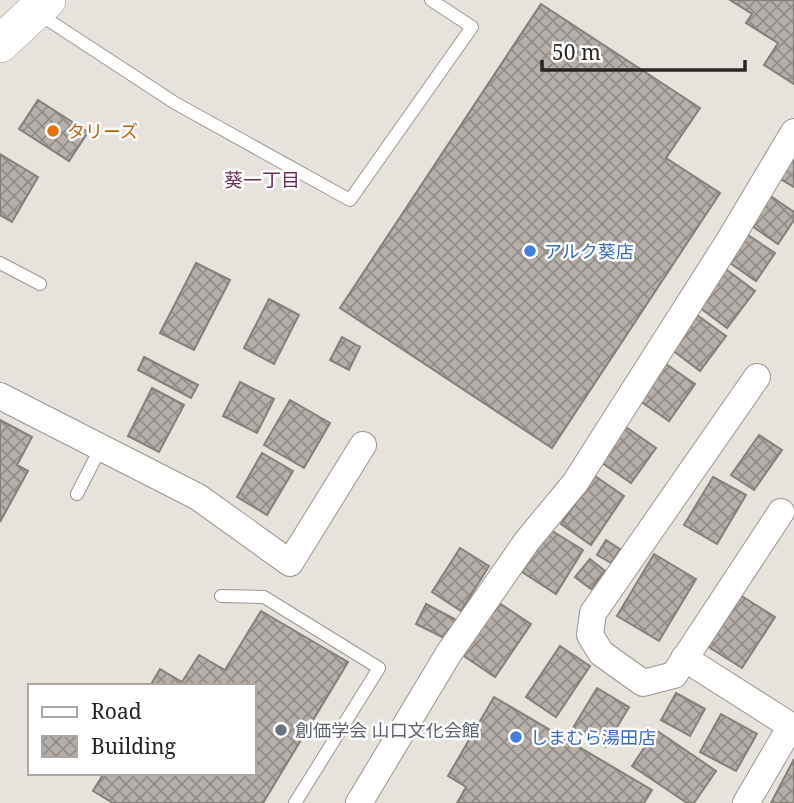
<svg xmlns="http://www.w3.org/2000/svg" width="794" height="803" font-family="'Noto Serif','Noto Sans JP',serif">
<defs>
<pattern id="building-cross-hatch" width="8" height="8" patternUnits="userSpaceOnUse" patternTransform="scale(1.75)"><rect width="8" height="8" fill="#b5aea9"/><path d="M0 0l8 8M0 8l8-8" fill="none" stroke="#938d89"/></pattern>
</defs>
<rect width="100%" height="100%" fill="#e7e3dc"/>
<path fill="url(#building-cross-hatch)" stroke="#857f79" stroke-width="2" d="M730 0H794V84L764 65 778 43 746 23 752 14Z
M541 4 700 108 666 158 720 193 552 448 340 308Z
M38 100 88 132 69 161 19 129Z
M794 143V187L775 176Z
M0 154 38 177 12 222 0 215Z
M769 195 794 212V220L778 244 749 224Z
M745 233 775 253 756 281 727 261Z
M196 263 230 280 194 350 160 333Z
M723 267 755 291 727 328 695 304Z
M269 299 299 315 274 364 244 348Z
M697 315 726 336 700 371 671 349Z
M342 337 360 347 349 370 330 360Z
M144 357 198 385 191 398 138 370Z
M666 364 695 384 669 421 640 401Z
M240 382 274 399 257 433 223 416Z
M152 388 184 405 159 452 128 436Z
M290 400 330 423 304 468 264 445Z
M0 420 32 437 17 465 28 471 0 522Z
M623 425 656 448 631 483 598 460Z
M759 435 782 450 754 490 731 475Z
M262 453 293 471 267 515 237 497Z
M595 476 624 496 591 545 561 524Z
M713 477 746 495 717 544 684 525Z
M549 529 583 550 556 594 522 572Z
M606 540 620 549 611 563 597 555Z
M460 548 489 566 461 611 432 592Z
M654 554 696 579 659 641 617 616Z
M590 559 605 571 591 589 575 577Z
M740 595 775 617 742 668 707 646Z
M496 601 531 624 495 677 461 654Z
M426 604 460 622 450 641 416 624Z
M261 611 348 662 263 803H113L93 791 104 773H254V686H150L160 669 182 682 199 655 225 670Z
M560 646 590 666 556 717 526 697Z
M597 688 629 707 605 747 573 728Z
M676 693 705 709 690 736 661 720Z
M494 697 652 790 644 803H457L466 787 448 776Z
M721 714 757 734 736 771 700 752Z
M656 730 716 771 694 803H687L632 766Z
M794 759V803H771Z"/>
<g fill="none" stroke-linecap="round" stroke-linejoin="round">
<g stroke="#9a968f" stroke-width="14">
<path id="lane" d="M39 14 175 103 350 200 472 27 431 0
M0 263 40 284
M77 494 101 447
M221 596 264 597 379 668 295 803"/>
</g>
<g stroke="#9a968f" stroke-width="28">
<path id="street" d="M757 377 593 613 590 635 601 653 643 683 674 675 781 512
M0 396 198 497 290 563 363 445
M684 658 794 728
M359 803 449 653 527 541 575 483 729 241 794 132
M746 803 791 726"/>
</g>
<g stroke="#9a968f" stroke-width="38">
<path id="secondary" d="M0 44 47 0"/>
</g>
<use href="#lane" stroke="#fff" stroke-width="12"/>
<use href="#street" stroke="#fff" stroke-width="26"/>
<use href="#secondary" stroke="#fff" stroke-width="37"/>
</g>
<circle fill="#e8710a" stroke="#fff" stroke-width="2.5" cx="53" cy="131" r="7"/>
<g fill="#3f7fe0" stroke="#fff" stroke-width="2.5">
<circle cx="530" cy="251" r="7"/>
<circle cx="516" cy="737" r="7"/>
</g>
<circle fill="#6b7280" stroke="#fff" stroke-width="2.5" cx="281" cy="730" r="7"/>
<g text-anchor="middle" dominant-baseline="central" stroke-width="5" stroke-linejoin="round" paint-order="stroke">
<g font-size="18" fill="#c56008" stroke="#fff" text-anchor="start">
<text x="67" y="131">タリーズ</text>
</g>
<g font-size="18" fill="#366cbe" stroke="#fff" text-anchor="start">
<text x="544" y="251">アルク葵店</text>
<text x="530" y="737">しまむら湯田店</text>
</g>
<g font-size="18" fill="#5b616d" stroke="#fff" text-anchor="start">
<text x="295" y="730">創価学会 山口文化会館</text>
</g>
<g font-size="19" fill="#6c3057" stroke="#fff">
<text x="262" y="180">葵一丁目</text>
</g>
</g>
<rect x="28" y="684" width="228" height="91" fill="#ffffff" stroke="#a9a8a7" stroke-width="2"/>
<rect x="42" y="707" width="35" height="10" fill="#ffffff" stroke="#a9a8a7" stroke-width="2"/>
<text x="91" y="719" font-size="21" fill="#282624">Road</text>
<rect x="42" y="736" width="35" height="21" fill="url(#building-cross-hatch)" stroke="#a9a8a7" stroke-width="2"/>
<text x="91" y="754" font-size="21" fill="#282624">Building</text>
<path d="M542 60v10h203v-10" fill="none" stroke="#282624" stroke-width="3.5"/>
<text x="552" y="60" font-size="21" fill="#282624" stroke="#ffffff" stroke-width="5" paint-order="stroke">50 m</text>
</svg>
